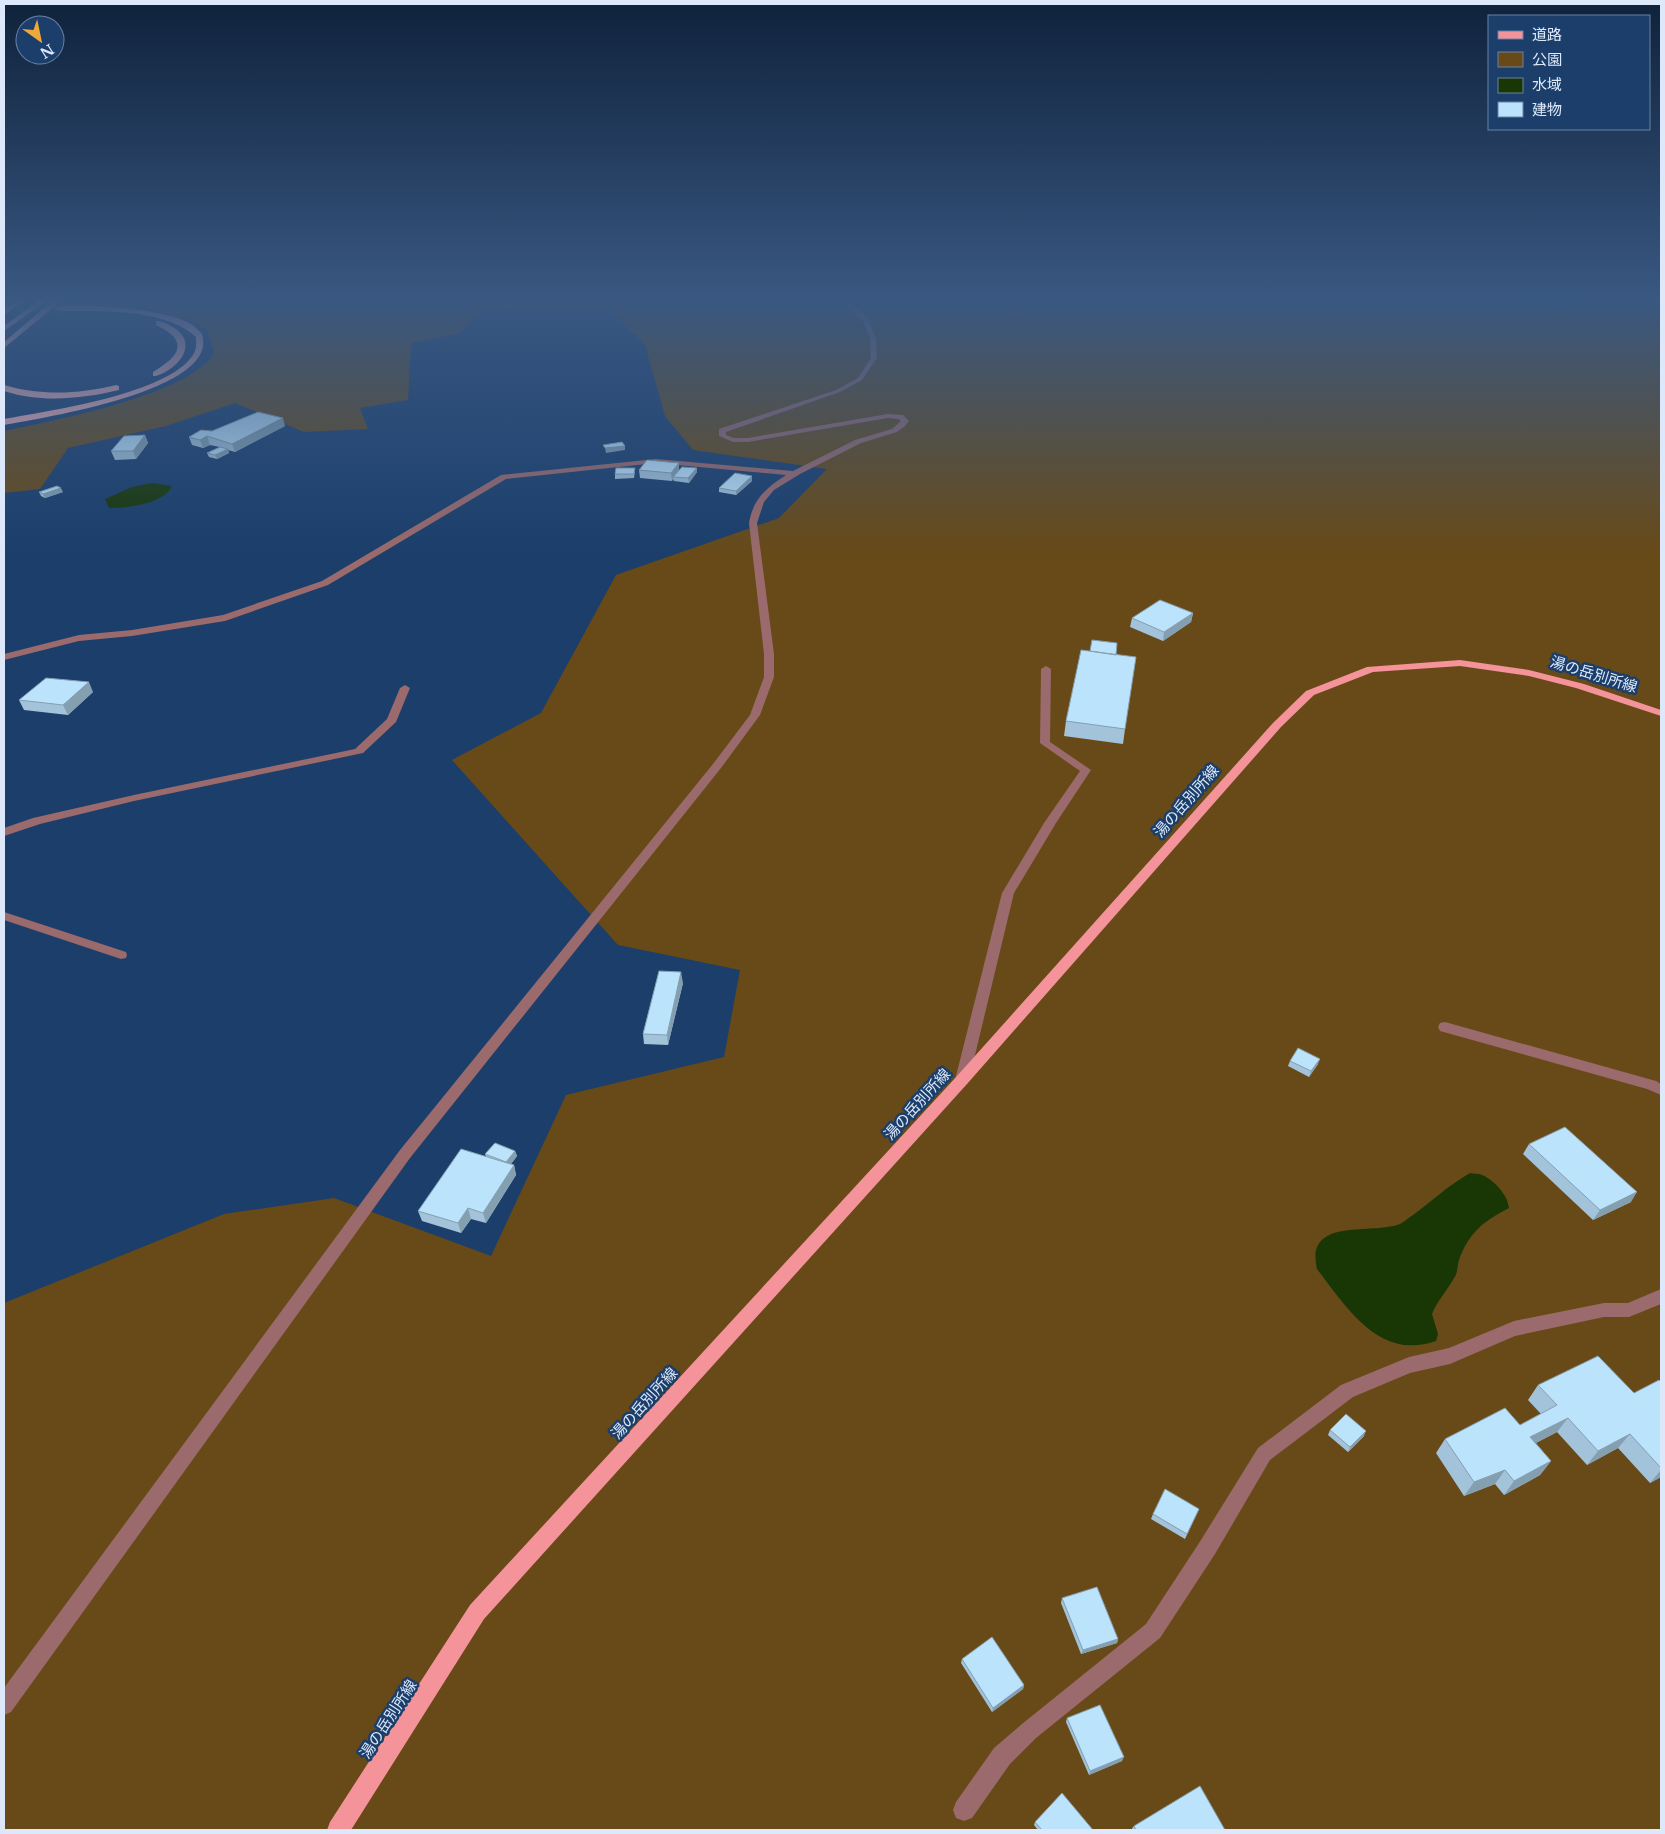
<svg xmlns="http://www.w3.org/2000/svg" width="1665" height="1834" font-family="'Libre Baskerville','Noto Sans JP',serif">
<rect width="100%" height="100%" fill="#1b3e6b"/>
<path fill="#684a18" d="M79 297H1484L1564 310 1587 297H1661V1830H4V1303L224 1214 334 1198 491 1256 566 1095 724 1057 740 970 618 945 452 760 541 713 616 575 779 518 827 469 693 450 665 416 645 345 610 310 548 312 512 309 480 311 460 333 411 343 408 400 360 408 368 429 304 432 235 403 166 426 68 448 40 489 4 493V431C51 421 190 395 214 353L207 330 185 318 138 308 70 305Z"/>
<path fill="#183705" d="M152 483 172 486C164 504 127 508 109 508L105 499 132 487Z
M1470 1173C1473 1174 1478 1173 1482 1175 1494 1180 1508 1195 1509 1208 1484 1221 1469 1232 1459 1260 1457 1266 1458 1273 1454 1278 1447 1291 1437 1301 1432 1314L1438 1334 1436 1341C1379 1361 1347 1308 1317 1269 1305 1218 1368 1234 1397 1225 1402 1224 1408 1218 1413 1215 1432 1201 1449 1185 1470 1173Z"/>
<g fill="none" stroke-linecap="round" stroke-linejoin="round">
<path stroke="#385880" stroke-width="8" stroke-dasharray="8 4.5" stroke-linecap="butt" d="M4 308 60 309"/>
<path fill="#9b6a6c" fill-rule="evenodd" d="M839 297H846L868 319 876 339 877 358 862 380 840 392 726 432V435L734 438H748L888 414 903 415 909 421 905 426 897 432 861 443 800 474 774 490 764 502 757 523 774 654V677L760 715 721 768 410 1158 11 1712 4 1715V1688L400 1150 713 764 750 715 764 677V654L749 523C753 499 766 488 786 475L656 463 506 479 328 585 225 621 132 636 79 641 4 660V654L79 635 132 630 223 615 322 581 501 475 656 459 793 471 855 440 892 429 901 421 898 419 888 418 748 442H733L719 436V429L836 390 858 378 871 358 870 339 863 321Z
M1046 666 1051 669 1050 742 1091 770 1056 823 1014 893 969 1080 967 1084 962 1085 957 1084 955 1080 1002 893 1044 823 1080 771 1040 743 1041 669Z
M405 685 410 688 396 722 363 753 134 801 40 824 4 836V828L33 818 134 795 355 749 387 719 400 688Z
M4 912 126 952 127 955 126 958 121 959 4 920Z
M1445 1022 1656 1081 1661 1084V1095L1647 1089 1440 1031 1438 1027 1440 1023Z
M1661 1289V1304L1629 1317H1604L1515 1336 1450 1364 1410 1373 1353 1397 1270 1460 1215 1554 1160 1638 1036 1738 1010 1764 972 1818 964 1821 956 1818 953 1810 956 1802 994 1748 1022 1724 1146 1624 1201 1540 1258 1448 1341 1385 1409 1357 1449 1348 1514 1321 1604 1303H1628Z"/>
<path fill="#f49399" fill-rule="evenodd" d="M1460 660 1529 670 1584 684 1661 710V716L1576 688 1529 676 1460 666 1373 672 1314 695 1281 727 967 1084 484 1619 351 1830H327L330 1822 470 1605 957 1076 1273 723 1306 691 1367 667Z"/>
<path fill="#fbb4b7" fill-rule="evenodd" d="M22 297H31L4 315V310Z
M44 297 51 298 4 331V326Z
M57 297H66L4 348V342Z
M57 307C85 303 167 309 191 324 195 326 199 331 202 334 221 391 40 418 4 425V419C48 411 168 394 193 355 197 349 196 343 196 337 165 308 101 311 60 311L56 309Z
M156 321C162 321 166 323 171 326 201 342 179 369 156 376H153V372C180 356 190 341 156 325Z
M116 385 119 386V390C81 399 41 403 4 391V385C42 396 78 394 116 385Z"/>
</g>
<path fill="#a2c3d9" d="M285 426 235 452 228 450 229 453 217 459 209 457 207 453 220 447 210 445 203 448 192 445 189 437 212 431Z
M145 435 148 443 136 459 115 460 111 451Z
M639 470H679L697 472 689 483 674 481 673 479 672 481 640 478Z
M635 472 634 478 615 479V474Z
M752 481 736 495 719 492V488Z
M39 492H63L45 498 41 496Z
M1193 613 1191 622 1163 641 1130 627 1132 618Z
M1116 655 1125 729 1123 744 1064 736 1066 721Z
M93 692 68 715 24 710 19 700Z
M683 983 668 1045 644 1044 643 1034Z
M1290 1061 1318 1064 1309 1077 1288 1066Z
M1529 1144 1631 1202 1593 1220 1523 1154Z
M515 1151 517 1156 511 1164 514 1165 516 1175 486 1223 471 1219 461 1233 422 1221 418 1211 486 1157 485 1154Z
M1661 1382V1477L1650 1483 1618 1448 1587 1465 1557 1432 1536 1443 1551 1461 1540 1475 1504 1495 1495 1484 1464 1496 1436 1453 1445 1439 1520 1425 1541 1414 1528 1400 1538 1385 1634 1393Z
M1330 1430 1364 1436 1348 1452 1328 1435Z
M1199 1509 1185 1539 1151 1519 1153 1514Z
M1062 1598 1118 1639 1117 1643 1081 1654 1061 1603Z
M962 1659 1024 1685 1023 1689 992 1712 961 1663Z
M1067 1718 1122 1761 1089 1775 1066 1722Z
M1035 1822 1093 1830H1038L1034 1825Z
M1134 1826 1225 1830H1131Z"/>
<path fill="#849fb0" d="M283 418 285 426 235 452 232 444Z
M145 435 148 443 136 459 133 451Z
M207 436 210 445 203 448 200 440Z
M625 446V450L606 453 605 448Z
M228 449 229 453 217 459 215 455Z
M679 463V471L673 477V479L672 481 671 473Z
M697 468V472L689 483 688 478Z
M752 476V481L736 495V491Z
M61 488 63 492 45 498 43 494Z
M1193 613 1191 622 1163 641 1164 632Z
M89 682 93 692 68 715 63 705Z
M681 972 683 983 668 1045 667 1035Z
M1320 1059 1318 1064 1309 1077 1311 1071Z
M515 1151 517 1156 508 1168 506 1162Z
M514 1165 516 1175 486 1223 483 1213Z
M1637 1192 1631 1202 1593 1220 1600 1210Z
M468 1208 471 1219 461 1233 458 1223Z
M1568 1418 1557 1432 1520 1451 1530 1437Z
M1366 1431 1364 1436 1348 1452 1350 1447Z
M1630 1434 1618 1448 1587 1465 1598 1451Z
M1551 1461 1540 1475 1504 1495 1514 1481Z
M1505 1470 1495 1484 1464 1496 1474 1482Z
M1661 1470V1477L1650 1483Z
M1118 1639 1117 1643 1081 1654 1083 1650Z
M1024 1685 1023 1689 992 1712 993 1708Z
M1124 1757 1122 1761 1089 1775 1090 1771Z"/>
<path fill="#bce3fc" stroke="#849fb0" d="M258 412 283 418 232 444 207 436 200 440 189 437 201 430 212 431Z
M145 435 133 451H111L124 436Z
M622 442 625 446 605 448 603 445Z
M220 447 228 449 215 455 207 453Z
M647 460 679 463 671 473 639 470Z
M682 467 697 468 688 478 673 477Z
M616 468H635L634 474H615Z
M735 473 752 476 736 491 719 488Z
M57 486 61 488 43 494 39 492Z
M1160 600 1193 613 1164 632 1132 618Z
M1092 640 1117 643 1116 655 1090 651Z
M1081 650 1136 657 1125 729 1066 721Z
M46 678 89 682 63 705 19 700Z
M659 971 681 972 667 1035 643 1034Z
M1298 1048 1320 1059 1311 1071 1290 1061Z
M1565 1127 1637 1192 1600 1210 1529 1144Z
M495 1143 515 1151 506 1162 485 1154Z
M461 1149 514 1165 483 1213 468 1208 458 1223 418 1211Z
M1598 1356 1634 1393 1659 1380 1661 1382V1468L1630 1434 1598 1451 1568 1418 1530 1437 1551 1461 1514 1481 1505 1470 1474 1482 1445 1439 1505 1408 1520 1425 1557 1405 1538 1385Z
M1346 1414 1366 1431 1350 1447 1330 1430Z
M1165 1489 1199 1509 1187 1534 1153 1514Z
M1097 1587 1118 1639 1083 1650 1062 1598Z
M992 1637 1024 1685 993 1708 962 1659Z
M1100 1705 1124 1757 1090 1771 1067 1718Z
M1200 1786 1225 1830H1136L1134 1826Z
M1062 1793 1093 1830H1042L1035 1822Z"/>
<linearGradient id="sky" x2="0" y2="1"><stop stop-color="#0f223b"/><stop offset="0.54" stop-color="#395882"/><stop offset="1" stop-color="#395882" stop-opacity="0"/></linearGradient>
<rect width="1665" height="554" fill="url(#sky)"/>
<g text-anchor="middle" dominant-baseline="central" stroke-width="5" stroke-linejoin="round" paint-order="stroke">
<g font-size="15" fill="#dde9fa" stroke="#1b3e6b">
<text transform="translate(1594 674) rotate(17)">湯の岳別所線</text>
<text transform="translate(1186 801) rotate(-49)">湯の岳別所線</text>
<text transform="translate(917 1104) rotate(-48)">湯の岳別所線</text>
<text transform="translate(644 1403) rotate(-48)">湯の岳別所線</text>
<text transform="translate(388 1719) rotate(-57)">湯の岳別所線</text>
</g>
</g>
<rect width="1665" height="1834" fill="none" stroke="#dde9fa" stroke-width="10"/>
<rect x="1488" y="15" width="162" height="115" fill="#1b3e6b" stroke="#6982a4"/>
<rect x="1498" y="31" width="25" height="8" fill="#f49399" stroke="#6982a4"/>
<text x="1532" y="40" font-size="15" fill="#dde9fa">道路</text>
<rect x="1498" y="52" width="25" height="15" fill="#684a18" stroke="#6982a4"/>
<text x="1532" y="65" font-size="15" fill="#dde9fa">公園</text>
<rect x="1498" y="78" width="25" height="15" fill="#183705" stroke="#6982a4"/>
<text x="1532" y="90" font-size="15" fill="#dde9fa">水域</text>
<rect x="1498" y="102" width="25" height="15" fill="#bce3fc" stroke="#6982a4"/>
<text x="1532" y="115" font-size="15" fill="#dde9fa">建物</text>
<g transform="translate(40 40) rotate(147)"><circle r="24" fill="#1b3e6b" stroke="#6982a4"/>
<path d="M0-4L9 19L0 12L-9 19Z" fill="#eba93a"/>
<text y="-8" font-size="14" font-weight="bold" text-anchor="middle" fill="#dde9fa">N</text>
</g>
</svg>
